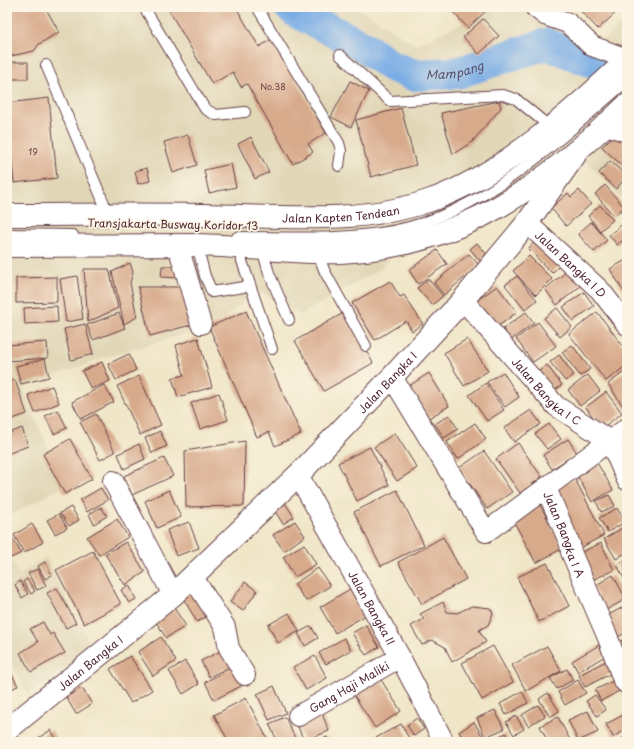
<svg xmlns="http://www.w3.org/2000/svg" width="634" height="749" font-family="'Playpen Sans',sans-serif">
<rect width="100%" height="100%" fill="#fcf5e5"/>
<filter id="ink" filterUnits="userSpaceOnUse"><feTurbulence type="fractalNoise" baseFrequency=".025" numOctaves="2"/><feDisplacementMap in="SourceGraphic" scale="8" xChannelSelector="R" yChannelSelector="G"/><feConvolveMatrix kernelMatrix="1 2 1 2 8 2 1 2 1" color-interpolation-filters="sRGB"/></filter>
<filter id="wash" filterUnits="userSpaceOnUse"><feTurbulence type="fractalNoise" baseFrequency=".012" numOctaves="4" result="noise"/><feDisplacementMap in="SourceGraphic" scale="16" xChannelSelector="R" yChannelSelector="G"/><feGaussianBlur stdDeviation="0.9" result="paint"/><feColorMatrix in="noise" values="0 0 0 0 0 0 0 0 0 0 0 0 0 0 0 0 0 1.4 0 .05"/><feComposite in="paint" operator="in"/></filter>
<g filter="url(#wash)">
<rect width="100%" height="100%" fill="#f0e6c8"/>
<path fill="#e1d7b7" d="M7 7H356L416 45 496 7H561L602 41 627 20V199L625 201 584 160 481 230 401 247 382 268 300 315 257 291 222 320 203 329 103 358 22 388 65 486 7 517Z
M7 553 19 575 46 557 93 649 28 695 7 656Z"/>
<g fill="none" stroke-linecap="round" stroke-linejoin="round">
<path stroke="#78ace5" stroke-width="32" id="s1" d="M290 7 296 12 366 48 391 66 414 75 457 73 546 44 627 75"/>
</g>
<g id="blocks">
<path fill="#d8aa8c" d="M7 7H45L59 32 39 44 34 51 7 57Z
M167 7H236L259 47 272 39 326 133 308 144 313 152 293 164 247 84 241 87 233 72 212 84Z
M448 7H490L468 28Z
M577 7H622L598 29Z
M483 19 499 36 479 54 463 37Z
M7 62H28V79H7Z
M350 81 369 91 351 127 331 117Z
M49 98 57 178 14 183 8 124H7V103Z
M499 101 501 108 472 142 453 154 441 113Z
M401 108 416 165 371 177 356 120Z
M616 133 627 143V170L602 147Z
M188 135 197 165 173 173 164 142Z
M251 137 269 172 255 179 238 144Z
M610 161 627 176 616 189 599 173Z
M231 164 236 187 209 193 204 170Z
M147 168 150 181 138 184 135 171Z
M605 185 624 207 614 216 595 194Z
M579 190 591 204 566 226 551 208 568 193 571 197Z
M600 205 613 220 600 231 588 216Z
M627 207V218L621 211Z
M591 222 607 240 594 252 578 234Z
M625 222 627 225V237L617 245 609 235Z
M538 238 563 262 552 273 528 249Z
M477 243 488 256 481 262 470 249Z
M437 250 447 264 418 284 409 270Z
M469 254 479 265 444 295 434 283Z
M529 256 552 279 536 295 513 271Z
M624 261 627 265V290L624 292 610 269Z
M130 263 133 272 130 283 137 317 124 324 112 272Z
M162 266H181V278L161 277Z
M571 268 583 284 557 305 545 289Z
M84 269H109L118 308 88 322Z
M77 276 83 319 66 322 60 279Z
M517 276 537 300 525 310 505 285Z
M57 277V302L16 303V278Z
M428 279 443 296 432 305 417 288Z
M390 281 400 297 404 295 423 324 412 331 406 321 375 340 352 303Z
M497 286 517 312 496 328 476 301Z
M138 287H184L198 323 150 336Z
M584 292 594 306 573 321 563 307Z
M57 306 58 322 25 324 24 308Z
M557 308 572 327 560 337 544 318Z
M246 311 301 434 275 446 269 432 257 437 209 327Z
M345 312 373 363 324 391 295 341Z
M526 312 534 323 511 340 503 329Z
M597 312 627 351V365L606 381 569 334Z
M119 313 125 328 93 340 87 325Z
M538 322 556 346 533 362 516 339Z
M85 324 93 354 71 360 64 329Z
M198 338 212 387 178 397 172 378 184 375 176 345Z
M467 339 488 371 464 386 444 353Z
M47 342 48 358 7 361V345Z
M572 345 590 369 580 376 562 352Z
M129 354 136 370 116 380 108 364Z
M559 355 574 375 565 381 550 362Z
M45 359 49 377 21 384 16 366Z
M102 362 110 381 91 389 82 371Z
M547 365 562 385 554 391 539 371Z
M627 370V412L608 384Z
M503 372 519 397 505 407 487 382Z
M429 373 449 406 429 418 409 386Z
M588 375 600 391 580 406 568 390Z
M139 376 161 425 140 435 117 386Z
M15 380 27 414 7 421V383Z
M486 383 504 410 487 421 469 395Z
M104 385 114 402 81 419 72 402Z
M52 386 59 403 35 413 28 395Z
M606 392 622 413 601 429 586 407Z
M219 393 228 420 200 429 191 403Z
M58 410 67 428 54 434 45 416Z
M531 410 541 424 514 442 504 428Z
M96 414 115 452 100 460 80 422Z
M449 415 458 429 444 438 435 424Z
M475 423 486 439 458 459 447 442Z
M549 424 561 439 547 449 535 434Z
M22 428 28 446 7 454V434Z
M160 431 167 446 152 453 145 438Z
M395 433 417 468 397 481 374 447Z
M70 439 92 479 65 494 43 454Z
M568 439 577 453 552 469 543 455Z
M245 441 244 506 186 507 185 451Z
M518 443 542 477 520 493 496 459Z
M139 444 145 459 124 469 118 454Z
M370 447 389 485 357 501 338 463Z
M484 451 512 492 487 509 459 468Z
M164 458 173 476 132 495 124 476Z
M596 461 613 490 592 502 575 472Z
M575 479 604 535 582 547 553 490Z
M101 488 108 500 87 512 80 500Z
M169 490 181 517 157 528 145 501Z
M397 490 424 545 381 566 354 512Z
M609 495 615 506 601 512 596 501Z
M282 498 294 517 283 524 271 505Z
M540 505 563 548 536 563 513 520Z
M71 507 79 520 69 526 60 513Z
M101 507 107 516 94 524 89 514Z
M617 508 625 522 608 532 599 518Z
M59 514 67 528 55 534 47 520Z
M117 519 128 537 99 555 87 537Z
M295 521 305 536 284 551 273 535Z
M189 522 199 548 176 556 167 530Z
M32 524 43 542 24 553 14 535Z
M627 525V552L616 559 604 539Z
M11 536 21 553 11 558 7 551V538Z
M443 537 466 579 422 604 398 562Z
M126 542 145 572 125 585 105 554Z
M601 543 614 570 590 581 577 554Z
M304 544 316 564 295 577 283 557Z
M93 551 121 604 84 624 56 570Z
M627 559V584L617 565Z
M45 562 52 575 45 579 38 566Z
M547 563 569 606 539 622 517 577Z
M318 568 330 586 306 601 294 584Z
M38 569 46 586 37 590 28 573Z
M613 575 626 599 606 610 593 587Z
M27 579 35 591 31 594 23 582Z
M20 581 28 594 22 598 15 585Z
M245 582 257 591 243 611 230 602Z
M129 585 136 599 129 603 121 590Z
M57 588 76 623 66 628 47 593Z
M196 588 211 614 197 622 182 596Z
M350 589 366 615 335 633 320 607Z
M443 602 447 612 457 613 472 606 490 608 493 613 488 625 479 630 486 642 452 662 445 647 432 640 422 645 411 626 424 619 420 614Z
M625 606 627 610V632L614 639 603 618Z
M174 608 186 626 166 638 155 620Z
M289 613 299 631 278 643 268 625Z
M43 622 50 635 53 633 65 653 31 672 20 653 38 642 30 629Z
M366 625 379 647 366 655 352 633Z
M311 626 318 638 305 646 298 633Z
M161 637 176 661 153 676 138 652Z
M344 638 351 650 326 664 319 653Z
M627 638V661L617 643Z
M601 644 607 655 578 672 572 661Z
M493 646 513 682 482 700 462 663Z
M547 646 561 671 526 691 512 665Z
M228 647 236 664 209 677 201 661Z
M130 656 152 690 131 703 110 669Z
M315 656 327 678 306 690 293 667Z
M608 660 614 672 585 687 579 675Z
M185 661 199 684 183 694 169 671Z
M7 665 18 686 7 691Z
M233 667 243 685 214 700 205 682Z
M567 669 573 680 557 689 550 678Z
M376 672 401 711 375 728 350 689Z
M578 680 586 693 565 705 558 692Z
M615 680 621 690 601 701 595 690Z
M274 686 286 713 269 720 257 694Z
M82 688 92 704 76 714 66 697Z
M522 691 528 703 506 715 500 704Z
M548 693 559 711 550 717 539 699Z
M595 695 606 710 597 716 586 701Z
M246 698 269 742H229L214 715Z
M538 705 545 716 528 726 522 715Z
M495 710 504 729 485 737 477 718Z
M321 711 329 731 304 741 296 722Z
M588 711 598 732 578 741 568 720Z
M627 713V729L613 737 606 724Z
M516 716 524 729 514 735 506 722Z
M285 717 297 742H278L269 724Z
M558 717 571 742H548L540 726Z
M417 718 424 729 414 736 407 725Z
M474 722 483 737 474 742H465L459 732Z
M401 724 411 742H376L374 739Z
M51 730 58 742H32Z
M506 733 510 742H488Z
M627 736V742H616Z
M327 737 329 742H315Z"/>
</g>
</g>
<g filter="url(#ink)">
<use href="#blocks" fill-opacity="0" stroke="#633d43" stroke-width="1"/>
<g fill="none" stroke-linecap="round" stroke-linejoin="round">
<g stroke="#633d43" stroke-width="12">
<path id="lane" d="M144 7 205 109 216 115 245 112
M257 7 339 143 341 151 339 166
M340 55 390 101 503 95 516 99 550 127
M46 65 108 213
M7 234 73 235
M237 237C284 237 333 240 380 233 479 219 554 144 627 81
M197 245 205 276 212 292 250 286
M241 248 242 261 272 349
M262 249 269 273 289 320
M317 252 325 272 366 346"/>
</g>
<g stroke="#633d43" stroke-width="22">
<g id="street">
<path d="M535 7 545 15 568 23 592 46 627 59"/>
<path d="M607 125 627 132"/>
<path id="s2" d="M527 223 600 290 627 325"/>
<path d="M178 246 201 324"/>
<path id="s3" d="M463 300 556 406 610 441 627 480"/>
<path d="M392 377 486 532 627 428"/>
<path id="s4" d="M298 475 400 657 444 742"/>
<path d="M113 481 173 595"/>
<path id="s5" d="M546 488 570 544 571 552 608 638 623 680 627 684"/>
<path d="M192 576 225 627 229 648 245 675"/>
<path id="s6" d="M298 716 400 657"/>
</g>
</g>
<g stroke="#633d43" stroke-width="24">
<g id="secondary">
<path id="s7" d="M7 730 173 595 298 475 392 377 463 300 527 223 575 155"/>
</g>
</g>
<g stroke="#633d43" stroke-width="24">
<g id="primary">
<path id="s8" d="M7 215C73 215 139 214 205 215 279 216 358 225 428 201 499 177 574 111 627 60"/>
<path d="M7 246C70 246 134 245 197 245 245 246 293 254 341 252 465 246 541 187 627 105"/>
</g>
</g>
<use href="#lane" stroke="#fff" stroke-width="10"/>
<use href="#street" stroke="#fff" stroke-width="20"/>
<use href="#secondary" stroke="#fff" stroke-width="22"/>
<use href="#primary" stroke="#fff" stroke-width="22"/>
</g>
</g>
<g text-anchor="middle" dominant-baseline="central" stroke-width="3.5" stroke-linejoin="round" paint-order="stroke">
<g font-size="9" fill="#6e4243">
<text x="273" y="86">No.38</text>
<text x="33" y="151">19</text>
</g>
<g font-size="11" fill="#4a1f2b" stroke="#fcf5e5">
<text stroke="none"><textPath href="#s8" startOffset="334">Jalan Kapten Tendean</textPath></text>
<text transform="translate(173 224) rotate(1)">Transjakarta Busway Koridor 13</text>
<text stroke="none"><textPath href="#s2" startOffset="60">Jalan Bangka I D</textPath></text>
<text stroke="none"><textPath href="#s7" startOffset="516">Jalan Bangka I</textPath></text>
<text stroke="none"><textPath href="#s3" startOffset="124">Jalan Bangka I C</textPath></text>
<text stroke="none"><textPath href="#s5" startOffset="50">Jalan Bangka I A</textPath></text>
<text stroke="none"><textPath href="#s4" startOffset="152">Jalan Bangka II</textPath></text>
<text stroke="none"><textPath href="#s7" startOffset="107">Jalan Bangka I</textPath></text>
<text stroke="none"><textPath href="#s6" startOffset="59">Gang Haji Maliki</textPath></text>
</g>
<g font-size="12" font-style="italic" fill="#5a506c" stroke="#fcf5e5">
<text stroke="none"><textPath href="#s1" startOffset="183">Mampang</textPath></text>
</g>
</g>
<rect width="634" height="749" fill="none" stroke="#fcf5e5" stroke-width="24"/>
</svg>
